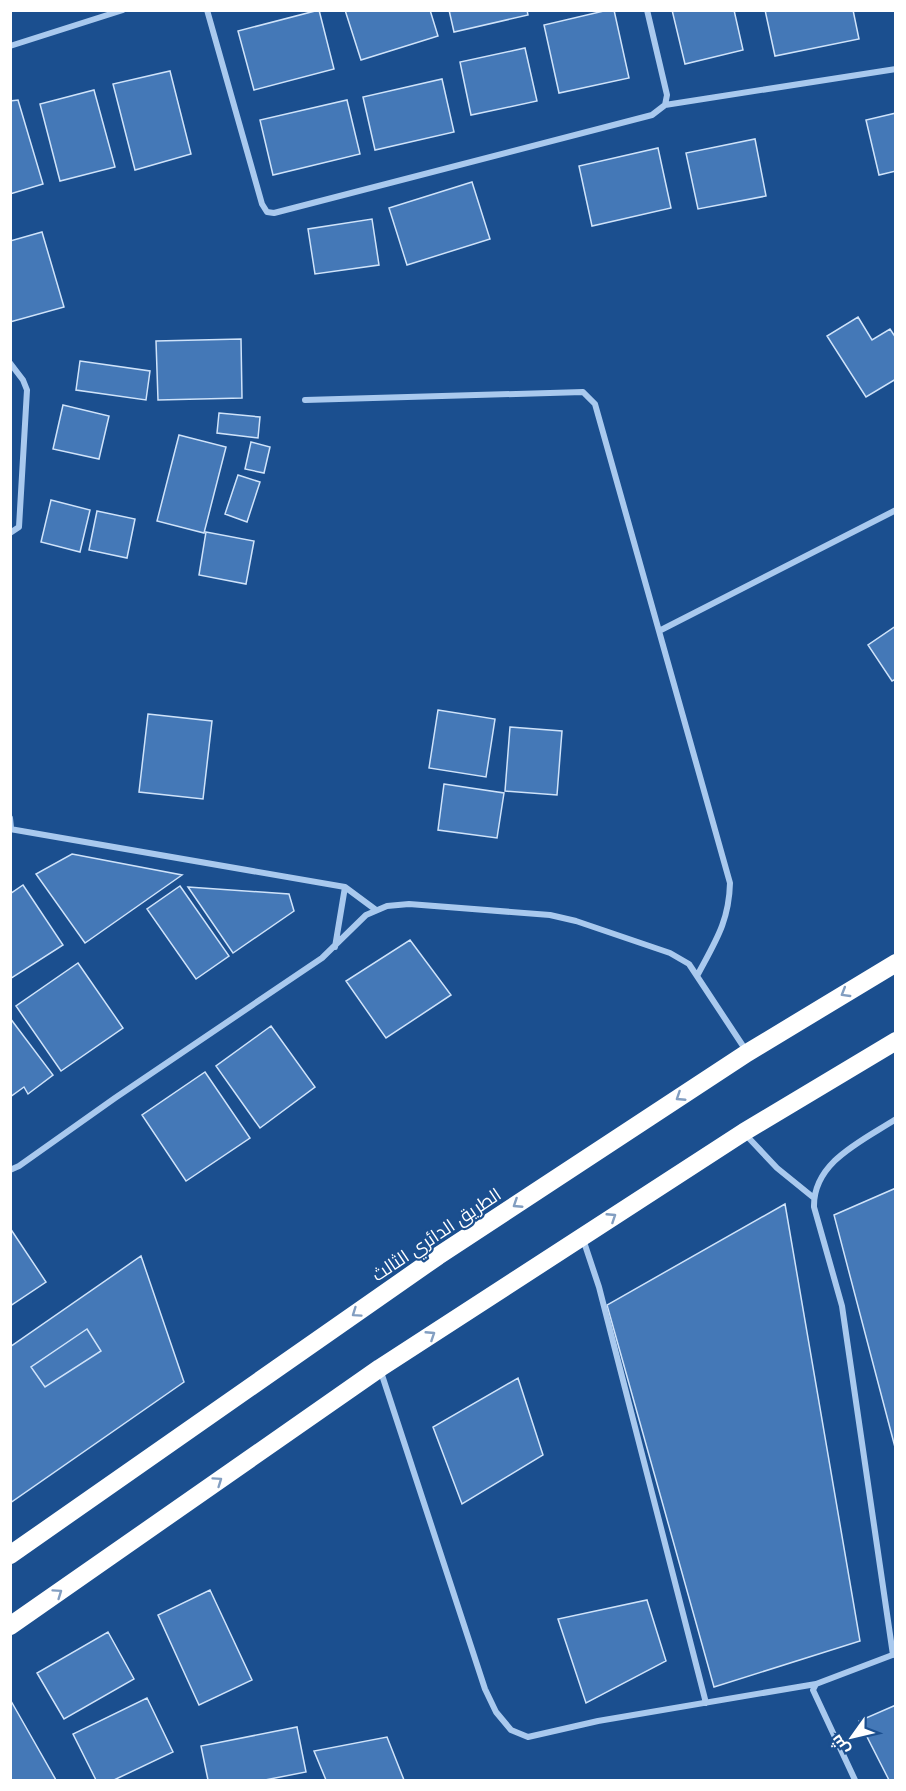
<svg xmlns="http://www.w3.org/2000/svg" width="906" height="1791" font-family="'Noto Sans',Cairo,sans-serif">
<rect width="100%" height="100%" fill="#1b4f8f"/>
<path fill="#4478b7" stroke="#cfe3fa" stroke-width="1.5" d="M319 10 334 69 254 90 238 31Z
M345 10H430L438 36 361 60Z
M449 10H527L528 15 454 32Z
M608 10H614L629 78 559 93 544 25Z
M672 10H734L743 50 685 64Z
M765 10H853L859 39 775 56Z
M525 48 537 101 471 115 460 62Z
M170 71 191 154 135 170 113 84Z
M442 79 454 132 375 150 363 97Z
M94 90 115 167 60 181 40 104Z
M18 100 43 184 10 194V101Z
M347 100 360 154 273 175 260 120Z
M896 113V171L879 175 866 120Z
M755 139 766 196 698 209 686 153Z
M658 148 671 208 592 226 579 166Z
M472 182 490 239 407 265 389 208Z
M372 219 379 265 315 274 308 229Z
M42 232 64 307 10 322V241Z
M858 317 872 340 890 329 896 338V379L866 397 827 336Z
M241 339 242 398 158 400 156 341Z
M80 361 150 371 146 400 76 390Z
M63 405 109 416 99 459 53 449Z
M219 413 260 417 258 438 217 433Z
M179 435 226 447 204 533 157 521Z
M251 442 270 447 264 473 245 469Z
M238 475 260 482 247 522 225 514Z
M51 500 90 510 80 552 41 542Z
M97 511 135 519 127 558 89 550Z
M206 532 254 541 246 584 199 575Z
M896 626V679L892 681 868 645Z
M438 710 495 719 486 777 429 768Z
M148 714 212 721 203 799 139 792Z
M510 727 562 731 557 795 505 791Z
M444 784 504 793 497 838 438 830Z
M72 854 182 875 85 943 36 874Z
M23 885 63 945 10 979V894Z
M180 886 229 956 196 979 147 909Z
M188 887 289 894 294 911 233 953Z
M410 940 451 995 386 1038 346 981Z
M78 963 123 1028 61 1071 16 1006Z
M10 1018 53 1075 28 1094 24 1087 10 1097Z
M271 1026 315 1087 260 1128 216 1066Z
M205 1072 250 1138 186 1181 142 1115Z
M896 1188V1451L834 1215Z
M785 1204 860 1641 714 1687 607 1305Z
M10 1228 46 1282 10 1306Z
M141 1256 184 1382 10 1503V1347Z
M87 1329 101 1351 45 1387 31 1367Z
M518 1378 543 1455 462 1504 433 1427Z
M210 1590 252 1680 199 1705 158 1615Z
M647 1600 666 1661 586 1703 558 1619Z
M108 1632 134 1679 64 1719 37 1673Z
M147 1698 173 1752 114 1780H96L73 1734Z
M11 1701 56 1780H10Z
M896 1705V1780H889L859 1721Z
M297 1727 306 1772 265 1780H208L201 1746Z
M387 1737 404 1780H326L314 1751Z"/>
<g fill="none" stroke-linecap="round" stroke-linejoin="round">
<path stroke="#a9c9ee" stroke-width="6" d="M207 10 262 204 267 212 274 213 652 115 665 105 667 95 647 10
M10 46 123 10
M665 105 896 69
M10 363 23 380 27 390 19 527 10 533
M305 400 583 392 595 404 730 883C729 922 715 942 697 976
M659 631 896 510
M10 818 11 828
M10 829 345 887 376 910
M335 947 345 887
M744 1133 777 1168 814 1198
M10 1170 19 1166 115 1098 322 958 366 915 387 906 409 904 550 915 576 921 670 953 689 964 747 1052
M583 1239 599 1287 706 1703
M381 1372 485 1689 496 1712 511 1730 528 1737 598 1721 816 1684
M893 1655 842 1306 814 1207C813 1162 862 1141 896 1119
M855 1780 813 1690 816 1684 895 1654"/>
<path stroke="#fff" stroke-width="18" d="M10 1555 438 1256 747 1053 896 963
M10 1626 380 1368 744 1132 896 1041"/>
</g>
<defs><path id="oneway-chevron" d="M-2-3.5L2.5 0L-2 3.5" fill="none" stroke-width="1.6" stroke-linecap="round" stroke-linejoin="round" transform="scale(1.5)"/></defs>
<g stroke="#829ec1">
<use href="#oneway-chevron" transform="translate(845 993) rotate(149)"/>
<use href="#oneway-chevron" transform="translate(680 1097) rotate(147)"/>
<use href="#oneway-chevron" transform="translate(517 1204) rotate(147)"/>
<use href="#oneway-chevron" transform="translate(612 1217) rotate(-33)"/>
<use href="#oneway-chevron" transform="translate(356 1313) rotate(145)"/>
<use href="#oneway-chevron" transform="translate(431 1335) rotate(-33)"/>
<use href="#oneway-chevron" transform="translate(218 1481) rotate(-35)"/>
<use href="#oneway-chevron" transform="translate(58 1593) rotate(-35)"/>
</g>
<g text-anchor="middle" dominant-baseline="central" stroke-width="4.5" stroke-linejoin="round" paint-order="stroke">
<g font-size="18" fill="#fff" stroke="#1b4f8f">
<text transform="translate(436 1234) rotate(-34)">الطريق الدائري الثالث</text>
</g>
</g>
<rect width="906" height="1791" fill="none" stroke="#ffffff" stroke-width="24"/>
<g transform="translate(852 1737) rotate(236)" stroke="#1b4f8f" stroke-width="4.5" paint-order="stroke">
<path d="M0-4.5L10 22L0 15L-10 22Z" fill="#ffffff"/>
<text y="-9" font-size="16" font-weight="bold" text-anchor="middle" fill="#ffffff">ش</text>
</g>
</svg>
